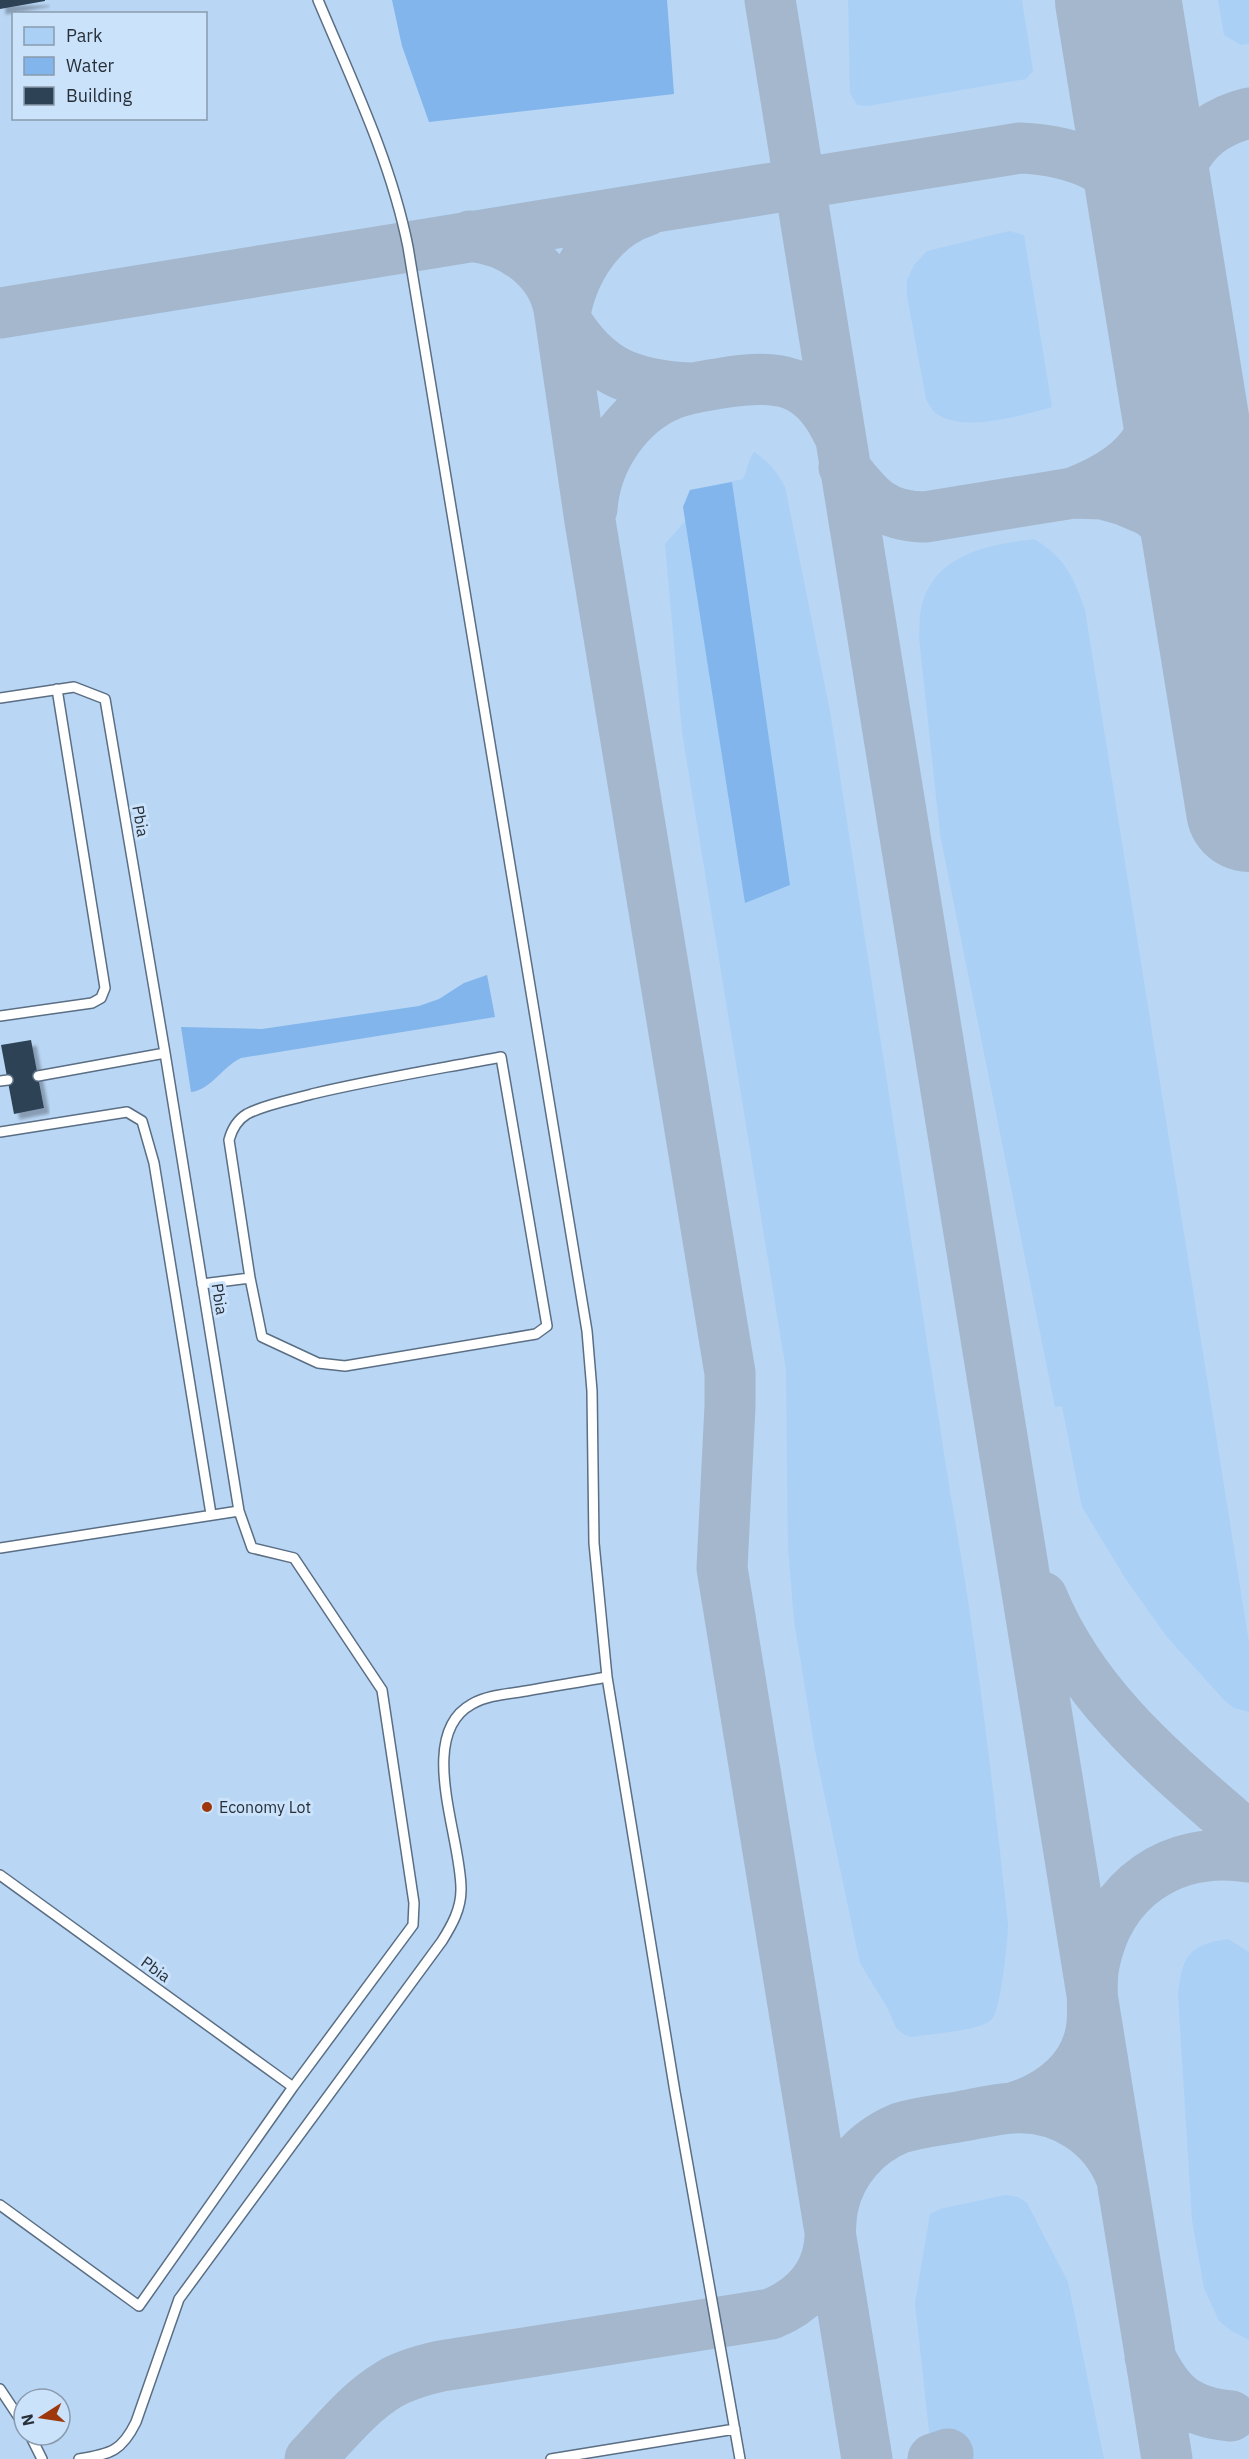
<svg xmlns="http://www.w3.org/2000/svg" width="1249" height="2459" font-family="'IBM Plex Sans',sans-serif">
<defs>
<filter id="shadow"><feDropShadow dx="5.5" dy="5.5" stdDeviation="1.5" flood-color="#0004"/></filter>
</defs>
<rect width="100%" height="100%" fill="#cbe2fb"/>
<path fill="#b9d6f4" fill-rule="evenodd" d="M0 0H1249V2459H0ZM14 14H206V118H14ZM24 2399H60V2435H24Z"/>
<path fill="#abd0f6" d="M848 0H1022L1033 71 1026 79 868 106 857 105 850 93Z
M1218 0H1249V44L1241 45 1224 35Z
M1009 231 1024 235 1052 407C1024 415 963 433 937 414 932 411 929 404 926 399L907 296V280L914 265 927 251Z
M754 452C768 461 777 471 785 487L830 711 950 1492C976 1635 992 1779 1008 1924 1008 1940 1001 2009 992 2019 982 2031 928 2034 911 2037L903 2034 896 2028 888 2009 860 1963 815 1750 794 1620 788 1547 786 1370 682 732 665 544 687 519 683 507 690 490 743 479C748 469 748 460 754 452Z
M1034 539C1065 557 1074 578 1085 610L1249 1643V1712L1234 1708 1224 1700 1167 1637 1127 1581 1082 1507 1062 1406 1055 1407 940 834 919 638C920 629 919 618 921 610 932 554 988 545 1034 539Z
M1228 1939 1249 1952V2340L1230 2330 1219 2321 1204 2288 1192 2220 1178 1996C1182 1957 1187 1945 1228 1939Z
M1005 2195 1018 2197 1027 2203 1068 2282 1104 2459H932L915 2303 930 2214 940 2209Z"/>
<path fill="#81b5eb" d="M392 0H667L674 94 429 122 402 46Z
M732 482 790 885 745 903 683 507 690 490Z
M487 975 495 1017 241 1058C223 1066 211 1090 191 1092L181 1027 262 1029 419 1006 439 999 464 983Z"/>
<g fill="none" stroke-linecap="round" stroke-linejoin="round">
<path stroke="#a4b7cc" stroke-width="51" d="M770 0 1167 2459
M470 236C511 240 551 267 559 309L590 521 730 1373V1406L722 1568 867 2459
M1160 259C1170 194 1174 131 1249 113
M559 309C591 368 625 385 691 388
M0 313 1020 148C1071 150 1129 169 1149 221 1154 234 1157 248 1160 262
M563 334C565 283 595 227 646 211
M844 467C868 498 883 517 925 517L1073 493 1102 494 1124 500 1150 511 1180 536 1197 562 1216 606
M1073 493C1151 463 1161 426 1175 350
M592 509C595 461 627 412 672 394 688 388 705 386 722 383 779 374 813 378 839 435
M1042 1597C1084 1700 1168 1766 1249 1837
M1012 2108C1052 2097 1088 2068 1092 2024 1094 2004 1090 1984 1094 1965 1109 1888 1172 1845 1249 1857
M1150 2357C1169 2396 1187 2412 1231 2416
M310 2459C334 2434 358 2403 388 2385 404 2375 423 2370 441 2366L771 2314C800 2302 824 2280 829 2247 831 2234 830 2220 833 2206 841 2170 866 2142 900 2128 920 2122 942 2120 963 2116 979 2113 996 2109 1013 2108 1060 2105 1104 2133 1121 2177
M933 2459 948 2454"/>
<path stroke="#a4b7cc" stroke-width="126" d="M1118 0 1249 809"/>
</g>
<path fill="#2e4256" filter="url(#shadow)" d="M0 0H45V1L0 9Z
M31 1040 44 1108 14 1114 1 1045Z"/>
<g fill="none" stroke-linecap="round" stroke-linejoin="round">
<g stroke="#5a6e84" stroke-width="12">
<path id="service" d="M318 0C352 81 391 161 408 247L587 1331 592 1391 594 1543 607 1677 675 2092 740 2459
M0 698 74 687 105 699 165 1053 239 1511 252 1548 294 1558 382 1690 414 1903 413 1925 293 2087 139 2306 0 2205
M0 1016 92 1003 101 998 105 988 57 689
M38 1076 165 1053
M0 1081 8 1080
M0 1132 127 1112 142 1121 154 1163 211 1514
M202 1284 250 1278 262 1337 318 1363 345 1366 536 1334 547 1326 501 1057C438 1069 375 1079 312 1094 291 1100 266 1104 247 1114 237 1120 232 1129 229 1140L250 1278
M0 1548 239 1511
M0 1875 293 2087
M0 2389 24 2425
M30 2435 42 2459
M79 2459C111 2454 122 2451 136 2422L179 2299 442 1941C452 1925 461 1909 461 1890 462 1839 415 1735 472 1704 488 1695 508 1694 526 1691 553 1686 580 1682 607 1677
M551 2459 735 2429"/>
</g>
<use href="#service" stroke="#fff" stroke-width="9"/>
</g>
<circle fill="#9e380c" stroke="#cbe2fb" stroke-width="2" cx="207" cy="1807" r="6"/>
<g text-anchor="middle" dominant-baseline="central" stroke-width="6" stroke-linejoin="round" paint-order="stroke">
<g font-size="16" fill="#273039" stroke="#cbe2fb">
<text transform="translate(141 821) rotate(80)">Pbia</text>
<text transform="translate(220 1299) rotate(81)">Pbia</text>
<text transform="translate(156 1969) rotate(36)">Pbia</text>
</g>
<g font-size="16" fill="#273039" stroke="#cbe2fb" text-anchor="start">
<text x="219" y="1807">Economy Lot</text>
</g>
</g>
<rect x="12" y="12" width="195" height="108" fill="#cbe2fb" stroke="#899bad" stroke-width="1.5"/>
<rect x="24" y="27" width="30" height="18" fill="#abd0f6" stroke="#899bad" stroke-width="1.5"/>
<text x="66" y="42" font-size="18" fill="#273039">Park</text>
<rect x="24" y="57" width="30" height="18" fill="#81b5eb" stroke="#899bad" stroke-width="1.5"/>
<text x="66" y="72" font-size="18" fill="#273039">Water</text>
<rect x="24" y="87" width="30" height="18" fill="#2e4256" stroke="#899bad" stroke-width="1.5"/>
<text x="66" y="102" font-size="18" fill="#273039">Building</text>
<g transform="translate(42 2417) rotate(258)"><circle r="28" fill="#cbe2fb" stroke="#899bad" stroke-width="1.5"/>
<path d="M0-4.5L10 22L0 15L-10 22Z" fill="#9e380c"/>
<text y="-9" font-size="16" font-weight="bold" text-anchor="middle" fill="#273039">N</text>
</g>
</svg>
